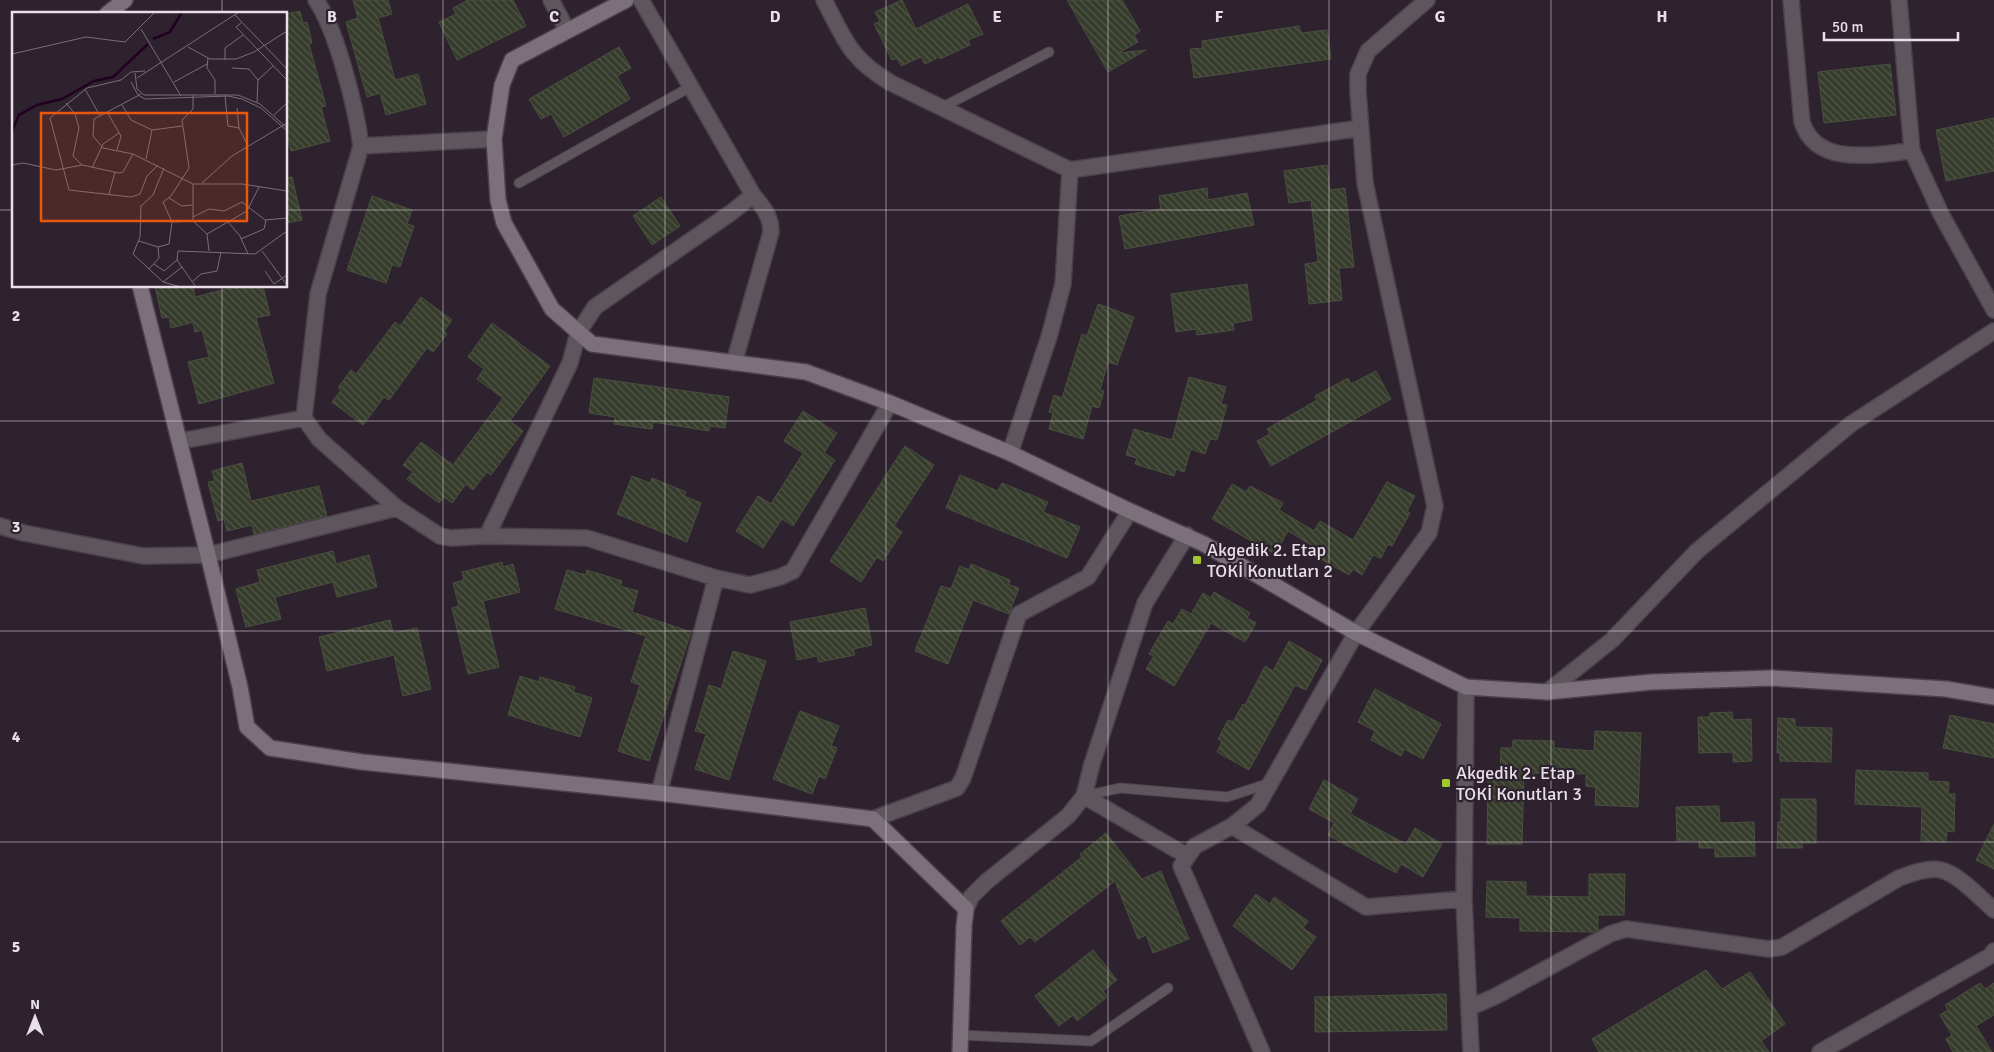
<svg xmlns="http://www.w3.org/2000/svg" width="1994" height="1052" font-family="Signika,sans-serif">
<defs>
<pattern id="building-back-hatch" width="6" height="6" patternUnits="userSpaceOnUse" patternTransform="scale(1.25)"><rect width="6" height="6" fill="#363c2b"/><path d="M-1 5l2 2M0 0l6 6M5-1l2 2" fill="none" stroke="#53584a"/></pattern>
</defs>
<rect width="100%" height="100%" fill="#2f222f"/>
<path fill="url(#building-back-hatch)" stroke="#49503e" d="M353 0H388L392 14 378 18 395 80 418 74 426 104 386 115 380 93 367 97 346 22 358 18Z
M468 0H513L526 26 457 60 439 22 456 14 453 8Z
M902 0 916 29 968 4 983 34 968 40 970 45 940 59 939 57 925 64 921 57 901 66 897 58 892 60 874 24 880 21 875 12Z
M1067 0H1122L1140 31 1134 35 1138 42 1118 53 1146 50 1108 72Z
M300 11 303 23 307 22 312 43 309 44 326 106 321 107 330 141 291 151 286 134V14Z
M1299 26 1301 33 1327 30 1331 59 1194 78 1190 49 1203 48 1202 41Z
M619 47 631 68 617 76 630 99 564 137 551 114 541 119 529 99Z
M1890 64 1896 115 1824 123 1818 72Z
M1994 118V171L1946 181 1936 130Z
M1327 165 1330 190 1345 188 1354 267 1339 268 1342 300 1309 304 1305 264 1318 262 1311 200 1289 203 1284 171Z
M292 177 302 220 286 223V178Z
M1207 188 1208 200 1247 193 1254 225 1125 249 1119 216 1161 209 1159 196Z
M372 196 412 210 407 224 414 226 400 267 392 265 386 283 347 270Z
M661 197 680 226 652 245 633 216Z
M1247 284 1252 320 1233 323 1234 330 1197 335 1196 329 1176 332 1171 294Z
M155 286H193L195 297 238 286H263L270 315 256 318 274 383 199 404 188 362 209 357 202 330 195 332 193 322 171 328 169 317 162 318Z
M421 297 452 320 444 331 447 334 433 352 427 348 389 400 384 397 363 425 332 402 341 390 338 388 351 370 356 374 395 322 400 326Z
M1098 304 1134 317 1117 365 1108 362 1100 390 1104 391 1099 408 1092 406 1083 439 1049 429 1053 413 1049 412 1054 395 1062 398 1082 334 1087 336Z
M492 323 550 366 510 421 523 431 491 475 487 472 473 490 466 484 452 503 444 497 439 503 407 479 413 472 403 465 421 442 453 465 503 398 477 379 484 369 468 357Z
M1376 371 1391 399 1271 466 1257 441 1270 434 1267 429 1317 400 1315 396 1348 378 1351 384Z
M1189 377 1226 387 1221 404 1227 405 1217 440 1210 439 1205 454 1191 449 1184 472 1176 469 1174 476 1135 464 1137 458 1126 455 1134 429 1172 440Z
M594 378 729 397 725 428 710 426 709 431 653 422 652 429 614 424 615 417 589 413Z
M803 411 837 433 824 453 835 460 793 526 782 519 763 548 736 531 758 496 771 504 803 453 784 441Z
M905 446 934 465 894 526 902 532 883 561 877 557 861 582 830 561Z
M242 463 251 501 319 486 327 516 254 534 252 525 227 531 224 519 218 521 208 482 215 481 212 471Z
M960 475 998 491 1002 483 1048 502 1043 512 1080 527 1067 558 946 508Z
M632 476 650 483 652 478 686 492 684 496 701 503 687 542 617 514Z
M1387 482 1415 496 1407 511 1410 513 1392 546 1388 544 1381 558 1373 555 1362 575 1353 569 1349 575 1312 554 1316 548 1288 531 1275 554 1212 519 1232 484 1246 492 1250 486 1283 503 1279 510 1314 531 1320 521 1353 540Z
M333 551 336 564 369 555 377 587 337 597 333 582 275 597 281 619 246 627 236 589 260 582 257 570Z
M502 562 503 567 513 564 520 592 483 601 499 667 468 674 452 608 459 606 453 583 464 580 462 572Z
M971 564 1010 580 1009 585 1019 588 1009 614 973 600 948 664 915 651 941 586 951 589 960 566 969 570Z
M567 570 586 575 587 570 622 581 620 586 638 591 632 612 691 632 649 761 618 751 640 685 631 682 646 636 555 609Z
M1214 592 1250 613 1247 618 1256 623 1245 642 1211 623 1174 686 1146 669 1154 656 1149 654 1168 621 1173 624 1182 609 1191 614 1203 593 1211 598Z
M865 608 872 645 853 649 855 655 819 662 817 656 797 660 790 622Z
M390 620 393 633 417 628 431 689 403 696 394 655 327 671 319 637Z
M1289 641 1322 660 1306 690 1295 685 1249 770 1217 752 1222 741 1218 739 1228 720 1233 722 1243 704 1245 705 1265 666 1273 671Z
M733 651 766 661 729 780 695 769 706 734 695 731 709 685 721 689Z
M520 676 539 682 540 677 575 687 573 692 592 698 580 737 508 715Z
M1375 689 1441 724 1423 759 1404 749 1401 756 1371 740 1375 731 1358 722Z
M800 711 839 726 831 746 837 748 825 779 819 776 812 794 773 779Z
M1732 712 1733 720 1751 719 1752 761 1733 762V752L1699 753 1698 717H1710V713Z
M1950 715 1994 724V758L1943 748Z
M1778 718 1795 719V727L1832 728 1831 762 1780 761V752L1777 753Z
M1595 731 1641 733 1638 807 1595 805 1596 787 1586 786V774L1524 773 1522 844H1487L1488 775H1500L1501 748H1512L1513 740 1554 741V748L1594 751Z
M1856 770 1928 773V781L1949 782 1948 794H1955L1954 832 1947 831 1946 842 1921 841 1922 807 1855 804Z
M1324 780 1358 799 1350 814 1406 844 1415 828 1442 844 1423 877 1401 864 1396 873 1328 835 1334 823 1309 809Z
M1781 799H1816V843H1802V848H1777L1778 822H1781Z
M1719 806 1720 823 1754 822 1755 856 1715 857V848H1699V840L1677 841 1676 807Z
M1994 824V869L1976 860Z
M1106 833 1142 879 1161 871 1189 939 1153 953 1146 935 1138 939 1115 881 1035 942 1030 937 1020 945 1001 921 1082 857 1080 854Z
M1589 874H1625L1624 915H1598V930L1595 932 1520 931V918L1486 917 1487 881 1526 882V896L1589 897Z
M1256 894 1270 904 1274 897 1308 921 1303 928 1316 937 1292 970 1233 926Z
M1093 950 1117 980 1103 991 1107 997 1077 1021 1073 1015 1059 1026 1035 996Z
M1706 970 1722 989 1750 972 1785 1024 1761 1041 1769 1052H1599L1592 1039Z
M1980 983 1985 989 1994 983V1015L1976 1026 1992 1052H1953L1946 1039 1952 1035 1940 1015 1948 1010 1945 1005Z
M1446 994 1447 1030 1315 1032V997Z"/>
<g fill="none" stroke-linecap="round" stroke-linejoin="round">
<g stroke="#4d404d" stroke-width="11">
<path id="lane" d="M941 108 1049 52
M519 183 690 87
M1084 796 1120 788 1227 797 1270 783
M960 1035 1091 1041 1168 988"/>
</g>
<g stroke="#4d404d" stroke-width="18">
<path id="street" d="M316 0C337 31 356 108 361 146L318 294 304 418 319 439 397 508 440 536 451 538 487 536 587 538 716 578 750 585 780 577 793 571 890 403
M551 0 567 30
M641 0 753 195C763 207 771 216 771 232L734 363
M824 0C845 40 850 59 891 83L1070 170 1361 128
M1791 0 1802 122C1817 168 1874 154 1912 151
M1899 0 1912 151 1941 214 1994 310
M361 146 494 139
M181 441 304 418
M1010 453 1049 337 1063 284 1070 170
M0 526 24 533 143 556 208 555 397 508
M487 536 570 363 578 333 595 307 732 212 753 195
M1466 687 1464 899 1471 1052
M1547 692 1612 640 1697 551 1851 424 1994 331
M659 793 716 578
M1084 796 1187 856
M873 819 957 788 963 778 1019 614 1088 577 1130 511
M1232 826 1366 907 1464 899
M966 909 971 897 986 882 1068 816 1084 796 1092 764 1145 603 1187 535
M1471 1007 1496 996 1610 934 1626 929 1769 949 1782 947 1899 878C1910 874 1928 867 1941 870 1960 875 1979 897 1994 910
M1262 1052 1181 866 1195 846 1232 826 1258 805 1356 633 1429 533 1435 506 1365 183 1358 92V74L1368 51 1427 0
M1820 1052 1990 956 1994 951"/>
</g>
<g stroke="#4d404d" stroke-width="18">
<path id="secondary" d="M626 0 512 60 502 85 494 139 498 200 504 223 552 309 592 344 806 372 890 403 1010 453 1130 511 1204 544 1356 633 1466 687 1547 692 1652 682 1772 678 1946 689 1994 697
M107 14 125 0
M140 286 208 555 240 687 247 727 270 748 362 762 659 793 873 819 966 909 964 926 960 1052"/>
</g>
<use href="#lane" stroke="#5d575d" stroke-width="9"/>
<use href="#street" stroke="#5d575d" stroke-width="15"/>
<use href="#secondary" stroke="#7c717b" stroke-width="15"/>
</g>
<path fill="none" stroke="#e8dfe8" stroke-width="1" stroke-opacity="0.55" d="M222 0V14M443 0V1052M665 0V1052M886 0V1052M1108 0V1052M1329 0V1052M1551 0V1052M1772 0V1052M0 210H14M286 210H1994M222 286V1052M0 421H1994M0 631H1994M0 842H1994"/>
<g fill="#a0c92c" stroke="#2f222f" stroke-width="2">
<rect x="1192" y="555" width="10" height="10" rx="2.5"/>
<rect x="1441" y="778" width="10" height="10" rx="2.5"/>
</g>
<g text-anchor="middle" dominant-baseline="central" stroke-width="4.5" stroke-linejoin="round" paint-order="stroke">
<g font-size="18" fill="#e8dfe8" stroke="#2f222f" text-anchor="start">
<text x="1207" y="550">Akgedik 2. Etap<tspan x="1207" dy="21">TOKİ Konutları 2</tspan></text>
<text x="1456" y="773">Akgedik 2. Etap<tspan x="1456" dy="21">TOKİ Konutları 3</tspan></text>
</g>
</g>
<g transform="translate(12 12)">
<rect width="275" height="275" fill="#2f222f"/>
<path fill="none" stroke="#210022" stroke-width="2.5" d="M141 27 158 20 170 0M0 119 7 103 25 93 50 87 82 69 101 65 136 32"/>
<path fill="none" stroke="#796e79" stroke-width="1" d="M223 3 275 57M229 11 224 15 275 68M129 17 169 84M176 35 198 47H224L242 40 275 19M0 42 74 25 113 30 143 0M196 46 195 56 203 68V82M213 48V36L231 23M220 56 237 57 246 68 245 90M133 59 119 60 109 68 75 76 38 106 57 178 119 185 128 182 135 164 146 153M123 61 125 77 132 83H226L248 92 275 116M125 66 227 0M246 68 261 54M119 70 126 83 133 87 216 84 230 87 249 96 275 119M162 70 195 52M73 77 88 104M129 82 82 107 81 124 91 136 121 142 181 172H230L275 179M213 84 216 114 227 116M54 91 63 102 67 116 61 144 70 153 107 161 111 160 121 142M110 93 119 108 140 118 170 114M225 96 227 116 236 134M95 100 109 124 105 138M262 103 275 91M134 147 140 118M0 153 11 151 44 158 70 153M80 156 91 132 107 121M152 156 141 183 129 194 128 225 121 242 151 270 169 275M190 171 220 144 275 111M181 172V209L195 222 197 239M97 182 103 160M157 186 170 194 180 193M181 205 197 197 212 199 230 190 253 208 275 206M160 210 181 209M216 210 228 224 236 242M195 222 235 199 247 175M229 227 252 217 254 208M127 229 146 235 157 232 160 210 151 190 159 184 177 156 170 108 181 97V83M250 239 275 273M142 252 152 259 165 248M137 257 147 246 146 235M253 259 262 272 275 263M181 269 189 262 205 259 209 240M151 270 170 255M184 275 165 248 166 239 243 242 275 219"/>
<path fill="#e8590c" fill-opacity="0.15" stroke="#e8590c" stroke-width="2.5" d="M29 101H235V209H29Z"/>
<rect width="275" height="275" fill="none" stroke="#e8dfe8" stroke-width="2.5"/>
</g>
<g font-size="16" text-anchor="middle" font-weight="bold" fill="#e8dfe8" stroke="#2f222f" stroke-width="4.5" stroke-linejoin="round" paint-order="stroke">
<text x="332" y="22">B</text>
<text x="554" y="22">C</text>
<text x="775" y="22">D</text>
<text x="997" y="22">E</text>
<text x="1219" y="22">F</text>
<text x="1440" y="22">G</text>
<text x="1662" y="22">H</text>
<text x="16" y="321">2</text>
<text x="16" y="532">3</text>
<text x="16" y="742">4</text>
<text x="16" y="952">5</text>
</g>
<g transform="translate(35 1017)" stroke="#2f222f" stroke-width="4" paint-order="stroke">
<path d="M0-4L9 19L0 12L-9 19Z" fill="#e8dfe8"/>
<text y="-8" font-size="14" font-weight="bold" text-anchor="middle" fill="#e8dfe8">N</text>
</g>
<path d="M1824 32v8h134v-8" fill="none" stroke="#e8dfe8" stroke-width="2.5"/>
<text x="1832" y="32" font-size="15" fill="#e8dfe8" stroke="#2f222f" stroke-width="4" paint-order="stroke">50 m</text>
</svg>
